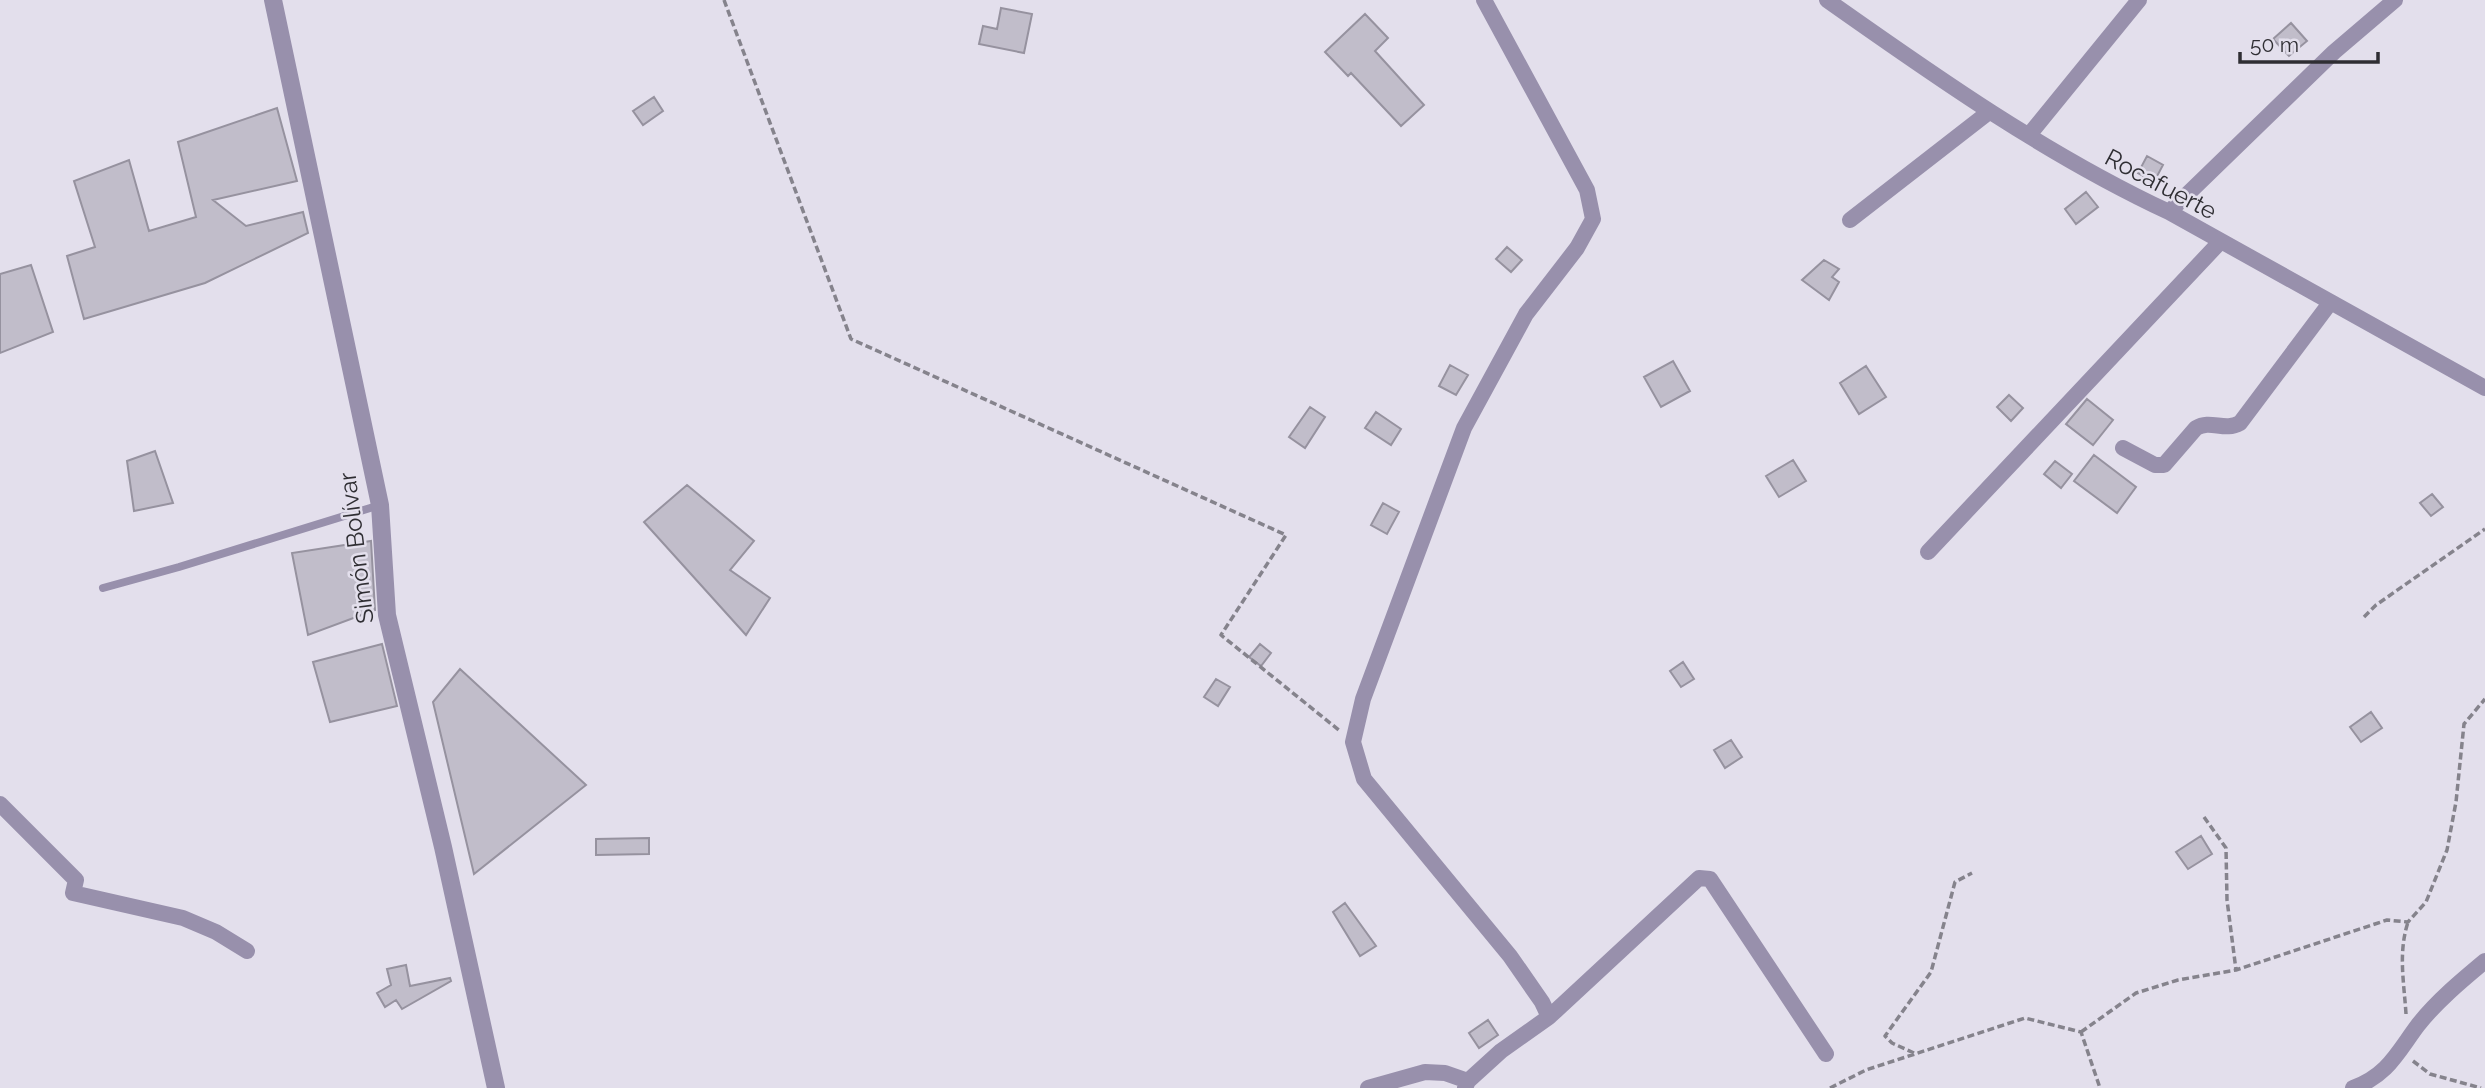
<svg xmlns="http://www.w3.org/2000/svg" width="2485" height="1088" font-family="Raleway,sans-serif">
<rect width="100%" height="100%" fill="#e3dfec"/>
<path fill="#c1bdca" stroke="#96929f" stroke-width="2" d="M1001 8 1032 14 1024 53 979 44 983 26 997 29Z
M1365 14 1388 38 1375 51 1424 105 1401 126 1351 73 1348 76 1325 52Z
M2291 23 2307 41 2289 56 2273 39Z
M654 97 663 111 643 125 633 111Z
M277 108 297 181 213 200 246 226 303 212 308 233 205 283 84 319 67 256 95 247 74 181 129 160 149 231 196 217 178 142Z
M2147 156 2163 165 2154 182 2138 173Z
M2086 192 2098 207 2076 224 2065 209Z
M1507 247 1522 260 1511 272 1496 259Z
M1824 260 1839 269 1832 277 1839 282 1829 300 1802 280Z
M31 265 53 332 0 353V274Z
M1673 361 1690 391 1661 407 1644 377Z
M1450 365 1468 375 1456 395 1439 386Z
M1866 366 1886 397 1859 414 1840 383Z
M2009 395 2023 408 2011 421 1997 407Z
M2087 399 2113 420 2093 445 2066 424Z
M1310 407 1325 417 1305 448 1289 437Z
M1376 412 1401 429 1391 445 1365 428Z
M155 451 173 503 134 511 127 461Z
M2094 455 2136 487 2117 513 2074 481Z
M1793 460 1806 481 1779 497 1766 476Z
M2055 461 2072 474 2061 488 2044 474Z
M687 485 754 541 730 570 770 598 746 635 644 522Z
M2432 494 2443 507 2431 516 2420 503Z
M1383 503 1399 512 1387 534 1371 525Z
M371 541 375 610 308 635 292 553Z
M382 644 397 706 330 722 313 662Z
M1260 644 1271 653 1261 666 1249 657Z
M1683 662 1694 679 1681 687 1670 671Z
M460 669 586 785 474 874 433 702Z
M1216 679 1230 687 1218 706 1204 697Z
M2371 712 2382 728 2361 742 2350 727Z
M1731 740 1742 757 1725 768 1714 750Z
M2201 836 2212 854 2188 869 2176 852Z
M649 838V854L596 855V839Z
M1345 903 1376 946 1360 956 1333 912Z
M406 965 410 986 450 978 451 981 402 1009 396 1000 385 1007 377 993 391 985 387 969Z
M1488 1020 1498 1035 1479 1048 1469 1033Z"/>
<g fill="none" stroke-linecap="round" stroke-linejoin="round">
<path stroke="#85838c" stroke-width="3.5" stroke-dasharray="7 3.5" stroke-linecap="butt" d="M724 0 851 339 1286 535 1221 635 1340 731
M2364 617 2376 605 2485 529
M2204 817 2226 848 2227 900 2236 970
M2406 1014C2404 982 2398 953 2408 922
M2081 1032 2136 993 2178 980 2236 970 2387 920 2408 922 2426 902 2447 850 2456 802 2464 724 2485 699
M1914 1053 1892 1043 1885 1036 1931 972 1955 882 1972 873
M2413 1061 2430 1074 2481 1088
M1830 1088 1866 1070 2025 1018 2081 1032 2100 1088"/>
<path stroke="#9890ac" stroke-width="8" d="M103 588 179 567 380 505"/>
<path stroke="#9890ac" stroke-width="16" d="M1827 0C1936 77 2047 155 2169 212L2485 388
M2029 135 2139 0
M2169 212 2334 52 2395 0
M1850 220 1989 112
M2123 448 2155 465H2164L2196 428C2211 419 2224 432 2240 423L2330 303
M1928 552 2220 242
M0 804 76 880 73 893 183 918 216 932 247 951
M1549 1017 1699 878 1710 879 1826 1054
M1368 1088 1425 1072 1445 1073 1468 1081
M1465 1088 1468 1081 1501 1051 1549 1017 1542 1002 1510 956 1364 779 1353 742 1363 699 1464 428 1526 314 1577 248 1593 219 1587 190 1484 0
M2353 1088C2388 1075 2397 1053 2418 1025 2437 1001 2461 981 2485 961"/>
<path stroke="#9890ac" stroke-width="18" d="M273 0 380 505 387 615 443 847 496 1088"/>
</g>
<g text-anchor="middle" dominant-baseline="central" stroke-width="5" stroke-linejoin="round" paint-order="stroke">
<g font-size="24" fill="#2f2e33" stroke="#e3dfec">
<text transform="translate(2161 184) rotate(28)">Rocafuerte</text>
<text transform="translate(356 548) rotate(-97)">Simón Bolívar</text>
</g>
</g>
<path d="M2240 52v10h138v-10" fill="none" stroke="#2f2e33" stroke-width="3.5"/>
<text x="2250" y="52" font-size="21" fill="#2f2e33" stroke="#e3dfec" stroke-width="5" paint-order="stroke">50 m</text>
</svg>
